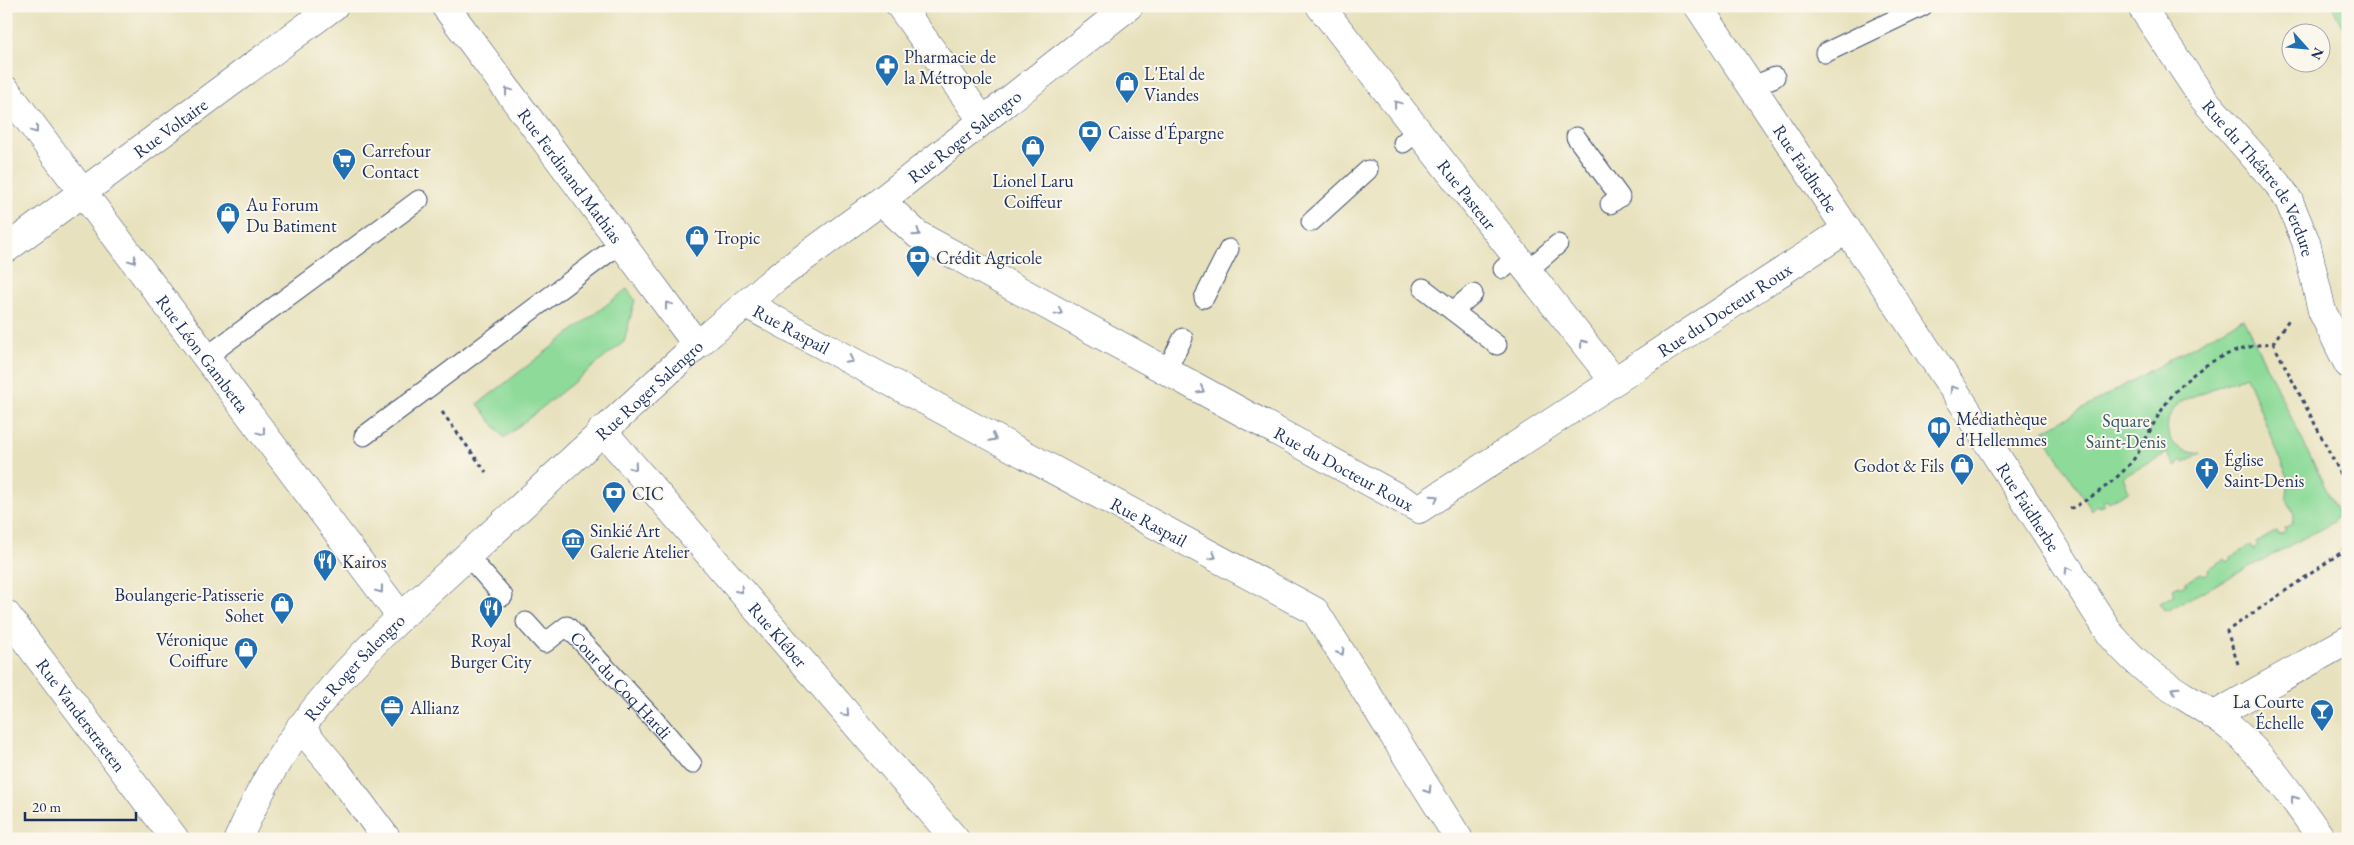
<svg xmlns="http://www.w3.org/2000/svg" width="2354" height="845" font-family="'EB Garamond',serif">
<rect width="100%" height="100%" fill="#fbf7ec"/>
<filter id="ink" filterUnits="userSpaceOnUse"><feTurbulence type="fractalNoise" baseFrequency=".02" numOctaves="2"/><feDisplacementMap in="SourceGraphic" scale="10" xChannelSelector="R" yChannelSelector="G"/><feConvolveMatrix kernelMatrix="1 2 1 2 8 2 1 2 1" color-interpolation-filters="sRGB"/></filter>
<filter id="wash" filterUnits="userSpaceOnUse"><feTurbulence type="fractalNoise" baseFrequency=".0096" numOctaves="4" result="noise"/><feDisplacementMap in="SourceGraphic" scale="20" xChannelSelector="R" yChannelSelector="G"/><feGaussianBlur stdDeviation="1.12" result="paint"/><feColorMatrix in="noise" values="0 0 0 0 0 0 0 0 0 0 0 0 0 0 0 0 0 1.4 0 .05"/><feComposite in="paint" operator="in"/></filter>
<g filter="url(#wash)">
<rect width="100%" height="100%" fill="#e8e1bd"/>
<path fill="#8dda99" stroke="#54847c" d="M2332 6H2348V35Z
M627 289 635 300 624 342 504 438 478 404Z
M2243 318 2338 514 2334 522 2168 610 2163 609 2160 603 2175 594 2173 588 2179 585 2181 587 2186 584 2185 582 2201 573 2204 575 2209 572 2208 569 2225 559 2227 562 2232 559 2231 557 2250 546 2253 550 2258 546 2256 543 2277 531 2279 535 2286 531 2284 528 2292 524 2294 514 2286 497 2288 477 2246 376 2183 400C2155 420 2167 455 2201 453L2183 463 2182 460 2177 463 2178 465 2175 467 2167 453 2123 477 2129 491 2109 502 2107 499 2103 501 2105 504 2099 507 2097 504 2091 510 2042 432Z"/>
</g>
<g filter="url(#ink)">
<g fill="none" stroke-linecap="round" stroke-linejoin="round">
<g stroke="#3a4a6c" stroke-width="21">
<g id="lane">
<path d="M1825 53 1923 6"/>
<path d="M1751 87 1775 77"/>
<path d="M1576 137 1620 197 1610 204"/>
<path d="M1403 143 1418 131"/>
<path d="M1311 222 1368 170"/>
<path d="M1503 269 1516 257"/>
<path d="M1527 271 1558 244"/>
<path d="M1423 288 1497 345"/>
<path d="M1204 298 1229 249"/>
<path d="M1453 311 1473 294"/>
<path d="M206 357 419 200"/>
<path d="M1166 371 1183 338"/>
<path d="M364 436 621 243"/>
<path d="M467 555 503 596"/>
<path id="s1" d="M526 622 545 643 567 626 661 727 692 764"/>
</g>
</g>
<g stroke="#3a4a6c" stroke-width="29">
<g id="street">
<path d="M900 6 983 121"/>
<path id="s2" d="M1320 6 1614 381"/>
<path id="s3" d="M2141 6 2202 97 2278 184 2289 201 2306 242 2322 311 2348 364"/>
<path id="s4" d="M6 90 401 617"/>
<path id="s5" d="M881 201 918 235 1419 509 1847 229"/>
<path id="s6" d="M6 249 334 6"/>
<path id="s7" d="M746 304 1315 611 1459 839"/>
<path id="s8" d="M602 430 955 839"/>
<path id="s9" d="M6 614 175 839"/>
<path d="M2213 716 2348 640"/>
<path d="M300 727 332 765 387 839"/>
</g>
</g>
<g stroke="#3a4a6c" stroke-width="29">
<g id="secondary">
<path id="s10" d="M445 6 697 345"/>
<path id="s11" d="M1698 6 1964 405 2111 635C2124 650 2139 665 2155 677 2180 695 2208 710 2232 729 2269 760 2294 800 2322 839"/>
<path id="s12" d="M238 839C250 813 262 786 278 761 311 708 355 660 401 617L697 345 775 279 881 201 1129 6"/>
</g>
</g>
<path stroke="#3a4a6c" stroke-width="3" stroke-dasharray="4 4" stroke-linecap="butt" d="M2344 29 2348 28
M2273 343 2348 488
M442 412 486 472
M2070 509C2090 499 2113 483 2128 466 2142 451 2149 430 2160 413 2185 371 2225 348 2273 343L2290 318
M2238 664 2227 631 2342 552 2348 541"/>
<use href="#lane" stroke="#fff" stroke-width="19"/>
<use href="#street" stroke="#fff" stroke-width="28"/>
<use href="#secondary" stroke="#fff" stroke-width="28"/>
</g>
<defs><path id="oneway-chevron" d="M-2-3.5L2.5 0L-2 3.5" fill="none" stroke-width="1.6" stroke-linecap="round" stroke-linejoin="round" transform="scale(1.25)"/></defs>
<g stroke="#8d97ae">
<use href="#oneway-chevron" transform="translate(508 91) rotate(-127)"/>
<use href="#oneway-chevron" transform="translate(1397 104) rotate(-128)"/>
<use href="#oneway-chevron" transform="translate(35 130) rotate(53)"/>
<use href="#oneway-chevron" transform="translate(917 233) rotate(35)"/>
<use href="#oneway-chevron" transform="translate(133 260) rotate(53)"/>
<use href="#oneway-chevron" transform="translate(668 305) rotate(-127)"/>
<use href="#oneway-chevron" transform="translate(1059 312) rotate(29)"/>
<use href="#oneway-chevron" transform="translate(1583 343) rotate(-128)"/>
<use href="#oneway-chevron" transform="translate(850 360) rotate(28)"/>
<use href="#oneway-chevron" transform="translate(1953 389) rotate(-124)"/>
<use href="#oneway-chevron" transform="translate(1201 390) rotate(29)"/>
<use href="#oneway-chevron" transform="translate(262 432) rotate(53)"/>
<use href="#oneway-chevron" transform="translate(993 438) rotate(28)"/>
<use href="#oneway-chevron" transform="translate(634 467) rotate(50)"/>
<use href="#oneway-chevron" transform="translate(1435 498) rotate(-33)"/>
<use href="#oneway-chevron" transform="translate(1213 556) rotate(28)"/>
<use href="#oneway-chevron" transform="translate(2068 570) rotate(-121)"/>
<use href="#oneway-chevron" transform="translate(380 590) rotate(53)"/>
<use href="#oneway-chevron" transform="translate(740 590) rotate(49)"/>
<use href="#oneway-chevron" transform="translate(1341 652) rotate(58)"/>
<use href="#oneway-chevron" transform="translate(2175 690) rotate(-146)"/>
<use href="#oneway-chevron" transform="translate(846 713) rotate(49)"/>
<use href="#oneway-chevron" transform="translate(1428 790) rotate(58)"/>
<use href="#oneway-chevron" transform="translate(2294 799) rotate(-125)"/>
</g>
</g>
<defs>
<g id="pharmacy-pin" transform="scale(1.25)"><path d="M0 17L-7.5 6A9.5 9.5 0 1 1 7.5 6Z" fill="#1f6fb2" stroke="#fbf7ec"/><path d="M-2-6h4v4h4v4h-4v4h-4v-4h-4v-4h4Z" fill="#fff"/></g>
<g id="shop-pin" transform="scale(1.25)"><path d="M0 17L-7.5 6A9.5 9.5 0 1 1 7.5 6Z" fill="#1f6fb2" stroke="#fbf7ec"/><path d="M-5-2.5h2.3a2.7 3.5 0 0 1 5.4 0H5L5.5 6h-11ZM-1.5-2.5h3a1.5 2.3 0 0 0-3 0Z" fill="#fff"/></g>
<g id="bank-pin" transform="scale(1.25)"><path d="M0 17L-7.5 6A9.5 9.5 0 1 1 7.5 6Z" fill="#1f6fb2" stroke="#fbf7ec"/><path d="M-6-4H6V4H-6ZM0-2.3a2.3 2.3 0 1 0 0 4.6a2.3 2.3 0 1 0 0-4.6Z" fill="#fff"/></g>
<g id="supermarket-pin" transform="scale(1.25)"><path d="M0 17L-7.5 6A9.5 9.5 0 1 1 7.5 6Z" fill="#1f6fb2" stroke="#fbf7ec"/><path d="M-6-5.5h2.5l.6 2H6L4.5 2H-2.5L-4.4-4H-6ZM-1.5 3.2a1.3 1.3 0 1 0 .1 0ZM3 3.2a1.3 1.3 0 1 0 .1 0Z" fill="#fff"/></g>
<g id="library-pin" transform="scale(1.25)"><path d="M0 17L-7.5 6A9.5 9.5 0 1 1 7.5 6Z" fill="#1f6fb2" stroke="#fbf7ec"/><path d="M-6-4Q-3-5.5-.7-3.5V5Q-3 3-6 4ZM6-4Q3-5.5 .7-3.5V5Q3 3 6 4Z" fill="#fff"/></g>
<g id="church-pin" transform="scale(1.25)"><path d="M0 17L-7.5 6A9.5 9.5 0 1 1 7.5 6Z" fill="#1f6fb2" stroke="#fbf7ec"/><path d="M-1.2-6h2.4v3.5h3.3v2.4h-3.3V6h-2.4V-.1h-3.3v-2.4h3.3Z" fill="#fff"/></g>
<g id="museum-pin" transform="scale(1.25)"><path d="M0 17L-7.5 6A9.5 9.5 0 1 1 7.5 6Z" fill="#1f6fb2" stroke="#fbf7ec"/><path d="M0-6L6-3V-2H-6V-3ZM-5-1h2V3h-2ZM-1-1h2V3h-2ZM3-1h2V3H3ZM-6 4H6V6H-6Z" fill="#fff"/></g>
<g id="restaurant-pin" transform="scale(1.25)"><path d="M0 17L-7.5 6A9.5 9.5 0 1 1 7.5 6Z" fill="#1f6fb2" stroke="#fbf7ec"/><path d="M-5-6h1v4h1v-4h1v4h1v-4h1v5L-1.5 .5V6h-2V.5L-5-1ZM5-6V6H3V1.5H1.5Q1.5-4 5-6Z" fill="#fff"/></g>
<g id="office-pin" transform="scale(1.25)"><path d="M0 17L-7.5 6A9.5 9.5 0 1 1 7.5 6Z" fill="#1f6fb2" stroke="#fbf7ec"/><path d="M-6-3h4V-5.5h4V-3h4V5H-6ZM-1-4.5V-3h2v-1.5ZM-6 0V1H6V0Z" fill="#fff"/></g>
<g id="bar-pin" transform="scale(1.25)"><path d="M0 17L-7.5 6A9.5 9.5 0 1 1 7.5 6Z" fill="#1f6fb2" stroke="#fbf7ec"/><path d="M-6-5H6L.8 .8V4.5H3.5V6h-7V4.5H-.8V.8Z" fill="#fff"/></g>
</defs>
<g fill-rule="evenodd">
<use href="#pharmacy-pin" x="887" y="66"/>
<use href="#shop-pin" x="1127" y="83"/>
<use href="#bank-pin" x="1090" y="132"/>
<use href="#shop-pin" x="1033" y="147"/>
<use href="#supermarket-pin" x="344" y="160"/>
<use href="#shop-pin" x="228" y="214"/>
<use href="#shop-pin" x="697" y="237"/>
<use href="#bank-pin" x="918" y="257"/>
<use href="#library-pin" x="1939" y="428"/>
<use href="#shop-pin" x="1962" y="465"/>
<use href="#church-pin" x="2207" y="469"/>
<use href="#bank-pin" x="614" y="493"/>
<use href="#museum-pin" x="573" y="540"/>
<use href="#restaurant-pin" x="325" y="561"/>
<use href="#shop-pin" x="282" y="604"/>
<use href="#restaurant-pin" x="491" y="608"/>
<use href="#shop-pin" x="246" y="649"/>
<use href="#office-pin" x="392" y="707"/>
<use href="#bar-pin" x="2322" y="711"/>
</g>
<g text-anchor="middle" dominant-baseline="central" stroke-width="4" stroke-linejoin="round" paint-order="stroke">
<g font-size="18" fill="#1b2f5e" stroke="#fbf7ec" text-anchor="start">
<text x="904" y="56">Pharmacie de<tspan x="904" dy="21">la Métropole</tspan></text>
<text x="1144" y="73">L'Etal de<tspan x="1144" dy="21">Viandes</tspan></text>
<text x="1108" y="132">Caisse d'Épargne</text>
<text x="362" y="150">Carrefour<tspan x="362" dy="21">Contact</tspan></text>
<text x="1033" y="180" text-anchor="middle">Lionel Laru<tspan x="1033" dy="21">Coiffeur</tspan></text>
<text x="246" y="204">Au Forum<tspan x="246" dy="21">Du Batiment</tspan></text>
<text x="714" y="237">Tropic</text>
<text x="936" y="257">Crédit Agricole</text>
<text x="1956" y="418">Médiathèque<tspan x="1956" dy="21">d'Hellemmes</tspan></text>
<text x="2224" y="459">Église<tspan x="2224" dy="21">Saint-Denis</tspan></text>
<text x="1944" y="465" text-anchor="end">Godot &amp; Fils</text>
<text x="632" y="493">CIC</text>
<text x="590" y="530">Sinkié Art<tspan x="590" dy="21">Galerie Atelier</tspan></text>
<text x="342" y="561">Kairos</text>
<text x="264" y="594" text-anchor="end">Boulangerie-Patisserie<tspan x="264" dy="21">Sohet</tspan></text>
<text x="228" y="639" text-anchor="end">Véronique<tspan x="228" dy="21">Coiffure</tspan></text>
<text x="491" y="640" text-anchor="middle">Royal<tspan x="491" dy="21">Burger City</tspan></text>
<text x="2304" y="701" text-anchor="end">La Courte<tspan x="2304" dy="21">Échelle</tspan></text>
<text x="410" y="707">Allianz</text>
</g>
<g font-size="18" fill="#1b2f5e" stroke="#fbf7ec">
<text stroke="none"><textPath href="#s6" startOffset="204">Rue Voltaire</textPath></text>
<text stroke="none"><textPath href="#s12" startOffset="1019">Rue Roger Salengro</textPath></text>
<text stroke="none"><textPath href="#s11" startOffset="195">Rue Faidherbe</textPath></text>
<text stroke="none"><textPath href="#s10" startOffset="211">Rue Ferdinand Mathias</textPath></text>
<text stroke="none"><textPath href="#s3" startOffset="210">Rue du Théâtre de Verdure</textPath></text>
<text stroke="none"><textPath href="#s2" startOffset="239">Rue Pasteur</textPath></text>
<text stroke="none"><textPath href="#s5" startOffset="986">Rue du Docteur Roux</textPath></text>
<text stroke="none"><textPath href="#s7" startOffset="52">Rue Raspail</textPath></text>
<text stroke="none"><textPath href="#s4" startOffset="329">Rue Léon Gambetta</textPath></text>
<text stroke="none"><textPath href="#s12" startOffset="614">Rue Roger Salengro</textPath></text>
<text stroke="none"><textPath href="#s5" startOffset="536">Rue du Docteur Roux</textPath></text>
<text stroke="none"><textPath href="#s11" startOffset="600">Rue Faidherbe</textPath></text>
<text stroke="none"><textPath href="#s7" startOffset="458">Rue Raspail</textPath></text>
<text stroke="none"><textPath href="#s8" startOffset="270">Rue Kléber</textPath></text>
<text stroke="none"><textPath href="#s12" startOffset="209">Rue Roger Salengro</textPath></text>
<text stroke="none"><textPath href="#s1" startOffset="136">Cour du Coq Hardi</textPath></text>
<text stroke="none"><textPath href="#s9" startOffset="126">Rue Vanderstraeten</textPath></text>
</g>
<g font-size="18" fill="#385a6d" stroke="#fbf7ec">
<text x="2126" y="420">Square<tspan x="2126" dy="21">Saint-Denis</tspan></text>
</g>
</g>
<rect width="2354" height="845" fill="none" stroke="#fbf7ec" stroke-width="25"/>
<g transform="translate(2306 48) rotate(117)"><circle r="24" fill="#fbf7ec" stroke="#a1a7b3"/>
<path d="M0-4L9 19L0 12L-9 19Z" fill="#1f6fb2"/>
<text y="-8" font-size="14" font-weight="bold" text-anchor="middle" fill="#1b2f5e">N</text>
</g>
<path d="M25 812v8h111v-8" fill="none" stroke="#1b2f5e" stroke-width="2.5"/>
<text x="32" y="812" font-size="15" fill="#1b2f5e" stroke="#fbf7ec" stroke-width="4" paint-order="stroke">20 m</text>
</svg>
